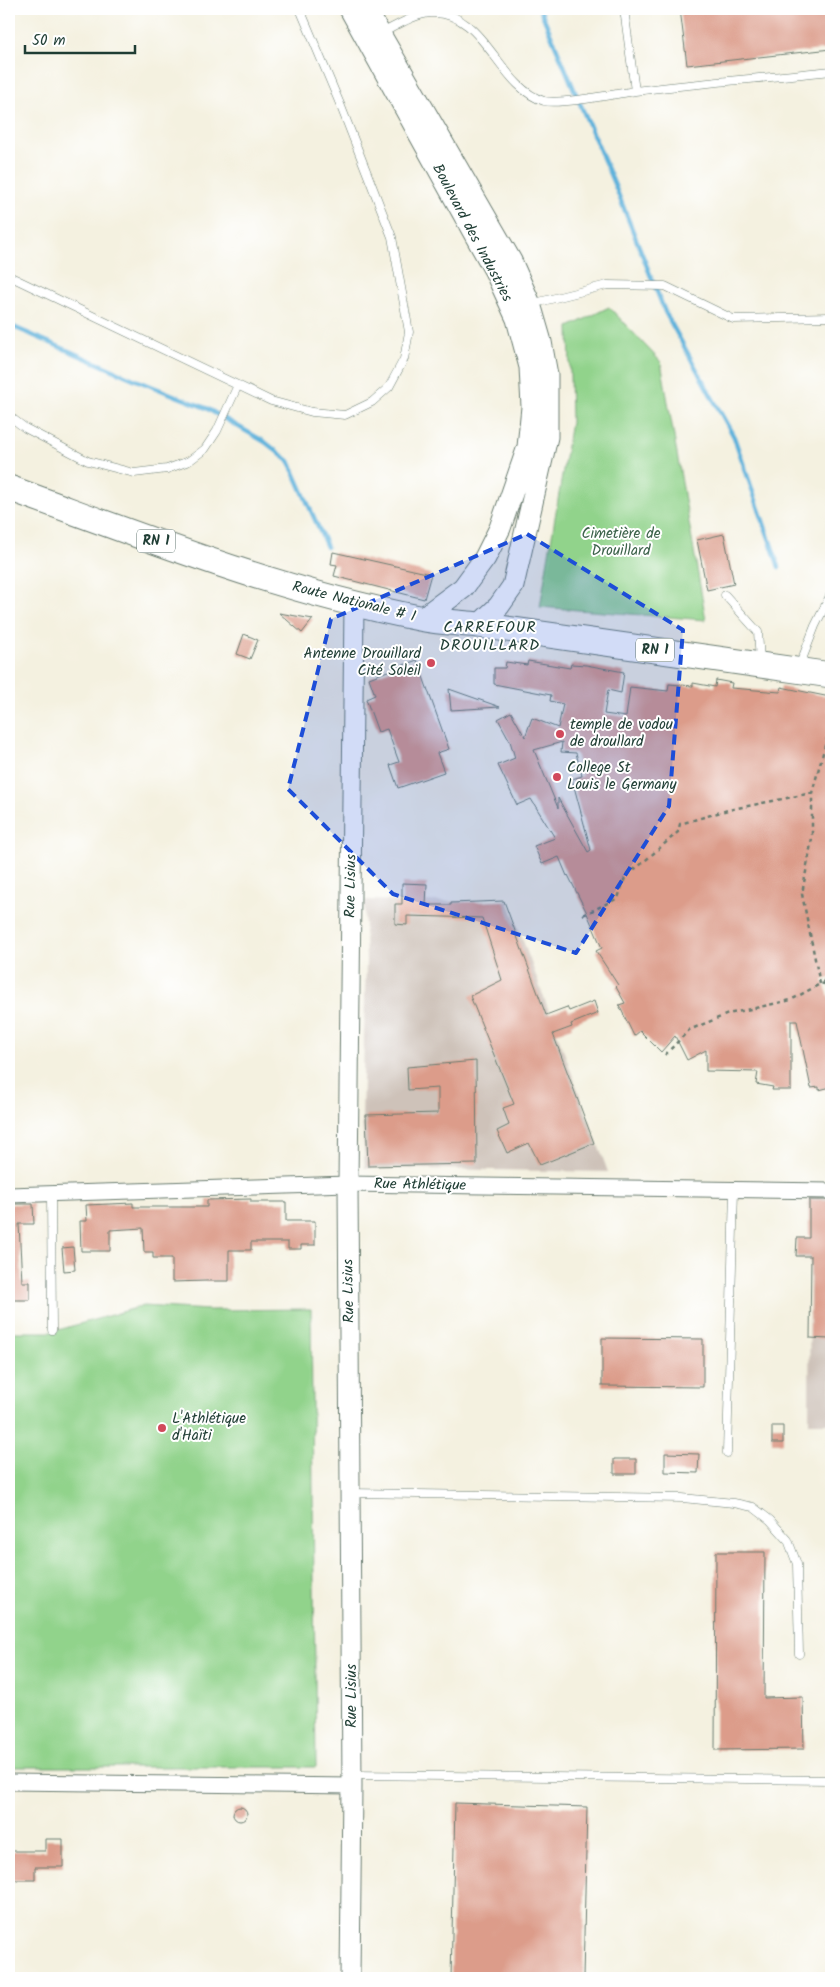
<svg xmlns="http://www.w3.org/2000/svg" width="840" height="1987" font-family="Kalam,sans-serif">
<rect width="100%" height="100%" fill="#fff"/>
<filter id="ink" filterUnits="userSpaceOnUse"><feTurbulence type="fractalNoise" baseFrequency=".02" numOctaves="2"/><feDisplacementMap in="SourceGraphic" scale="10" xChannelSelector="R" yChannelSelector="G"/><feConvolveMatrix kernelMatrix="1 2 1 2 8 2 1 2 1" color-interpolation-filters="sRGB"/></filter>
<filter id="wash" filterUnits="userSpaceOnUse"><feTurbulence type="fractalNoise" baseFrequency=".0096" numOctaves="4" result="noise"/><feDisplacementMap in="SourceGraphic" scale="20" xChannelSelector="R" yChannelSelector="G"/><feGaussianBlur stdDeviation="1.12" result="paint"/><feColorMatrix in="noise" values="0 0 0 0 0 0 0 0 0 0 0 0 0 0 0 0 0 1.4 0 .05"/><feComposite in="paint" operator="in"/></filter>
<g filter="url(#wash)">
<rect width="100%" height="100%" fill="#f4f1e0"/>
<path fill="#cec2b9" d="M364 900 478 902 508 900 608 1172 365 1168 362 1117 366 961Z
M808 1197H831V1423H809L810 1259 797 1258 796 1240 809 1238Z"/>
<path fill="#91d38b" stroke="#588860" d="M609 307 661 362 706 620 540 607 571 422 569 327Z
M143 1306 209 1310 311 1309 316 1767H9V1332H51Z"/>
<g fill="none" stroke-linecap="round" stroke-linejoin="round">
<path stroke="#5fb2db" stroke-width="4.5" d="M540 9 615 186 665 312 734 437 779 567
M9 325 136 380 206 408 265 442 289 461 327 547"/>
</g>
<g id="blocks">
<path fill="#dc9c8a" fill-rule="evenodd" d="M680 9H831V49L687 65Z
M724 534 734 584 707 590 697 540Z
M333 552 431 574 424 599 334 576 337 565 331 564Z
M279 613 313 619 302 633Z
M244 634 258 640 250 659 237 654Z
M417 660 449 749 437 753 444 772 398 788 390 765 399 762 387 729 378 732 366 699 375 695 369 678Z
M528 661 570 668 571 664 586 665 624 672 621 693 608 690 604 714 626 717 630 687 668 691 669 684 693 686V683L715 687 716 680 732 683 731 688 780 692 781 687 830 697 828 711H831V978L823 980 831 1002V1068L829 1069 831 1087 819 1090V1087L811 1088 797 1021H791V1090H772L773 1087 756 1084 758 1072 706 1071V1050L687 1060 675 1036 661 1052 640 1031 634 1036 619 1005 625 1003 616 987 618 985 596 951 602 948 586 911 568 875 567 876 559 857 542 864 534 846 555 838 531 799 517 805 498 765 515 758 510 741 498 719 511 712 525 737 532 718 558 728 563 704 550 701 551 695 494 684V668H505L506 662 527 665ZM562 742 561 752 576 753 582 776 572 779 591 850 588 852 558 798V808L534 750Z
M449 689 500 707 451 710Z
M402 883 427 884 426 905H451V903L504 901 546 1015 567 1007 569 1011 594 1001 598 1013 571 1024 572 1027 553 1034 594 1143 540 1165 529 1143 507 1153 497 1131 509 1125 503 1108 514 1104 470 996 502 980 482 918 407 916V925L395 924V904H402Z
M476 1061 477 1164 368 1166 366 1115 438 1113V1088L408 1090 407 1067Z
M251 1199V1202H286V1221H315V1245H301V1249H288V1242H251V1250H229V1281H206L172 1282V1258H153V1252H144L143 1228 110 1230V1251H81L80 1221H87L86 1205 133 1203V1207H207V1200Z
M809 1200H831V1324H829V1339L810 1338 811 1256H796L797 1238H809Z
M9 1204H33L34 1224H19L22 1282H30V1300H9Z
M73 1247 75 1270 64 1271 62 1248Z
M602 1338 703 1339V1387L602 1386Z
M772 1426H783V1443H772Z
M665 1453 699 1454 698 1473 665 1472Z
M614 1459H636V1474H614Z
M716 1552H765L764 1698 803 1697 804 1749 715 1750Z
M455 1803 587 1807 583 1978H451Z
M233 1814a7 7 0 1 1 14 0a7 7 0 1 1-14 0Z
M45 1839H63V1867H35V1880H9V1851H45Z"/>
</g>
</g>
<g filter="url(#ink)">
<use href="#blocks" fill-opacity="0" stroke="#6a7c70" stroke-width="1"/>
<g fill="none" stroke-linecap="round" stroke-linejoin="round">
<g stroke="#6a7c70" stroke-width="9">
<path id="service" d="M624 9 635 91
M382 33C396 26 414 14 431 13 485 10 498 87 544 101 560 105 615 94 635 91 700 83 766 78 831 71
M9 276 271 401 312 412 345 415 372 402 389 387 404 359 409 332 392 237 340 104 300 9
M531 304 607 285 665 286 733 319 831 317
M9 416 25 428 88 461 134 473 167 469 189 461 205 449 217 431 238 385
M725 595 758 632 760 661
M799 667 815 626 831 594
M51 1194 52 1330
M727 1453 734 1190
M351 1493 682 1498 734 1503 753 1507 770 1520 788 1540 797 1564 799 1654
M352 1775 831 1780"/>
</g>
<g stroke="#6a7c70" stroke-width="17">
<path id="minor" d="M9 1195 348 1184 831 1191
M9 1782 352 1786"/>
</g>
<g stroke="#6a7c70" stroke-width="21">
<path id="tertiary" d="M350 1978 352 1786 348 1184 354 604"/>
</g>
<g stroke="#6a7c70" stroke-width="23">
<path id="secondary" d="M350 9 495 271 517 319 530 367 532 407 528 447 500 528 485 558 463 588 421 619
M373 22 511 261 530 304 541 342 547 375V437L513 586 499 606 479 625"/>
</g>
<g stroke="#6a7c70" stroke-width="27">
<path id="primary" d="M9 488C144 537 278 591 419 618 439 622 460 623 479 625L831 675"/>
</g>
<path stroke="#6a7c70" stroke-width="2.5" stroke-dasharray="4 4" stroke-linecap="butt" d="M583 915 618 898 626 875 639 866 678 832 680 824 728 810 812 793
M820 984 802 894 812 838V793L831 724
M665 1055 689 1030 728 1014 791 1000 820 984 831 983"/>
<use href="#service" stroke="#fff" stroke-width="8"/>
<use href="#minor" stroke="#fff" stroke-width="15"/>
<use href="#tertiary" stroke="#fff" stroke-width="19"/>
<use href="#secondary" stroke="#fff" stroke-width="21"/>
<use href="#primary" stroke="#fff" stroke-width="25"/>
</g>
</g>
<path fill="#1d4ed8" fill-opacity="0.2" stroke="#1d4ed8" stroke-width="4" stroke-dasharray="10 6" stroke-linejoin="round" d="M527 534 683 630 669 806 576 953 393 894 288 789 331 619Z"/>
<g fill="#d1495b" stroke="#fff" stroke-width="2">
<circle cx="431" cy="663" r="5"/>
<circle cx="560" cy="734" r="5"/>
<circle cx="557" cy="777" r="5"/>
<circle cx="162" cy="1428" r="5"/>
</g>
<g text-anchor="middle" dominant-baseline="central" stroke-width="4" stroke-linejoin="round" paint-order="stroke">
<g fill="#fff" stroke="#627771" stroke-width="1">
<rect x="137" y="529.5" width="38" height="23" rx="4"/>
<rect x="636" y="638.5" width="38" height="23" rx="4"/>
</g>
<g font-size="14" font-weight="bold" fill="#1f3d34">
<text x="156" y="541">RN 1</text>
<text x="655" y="650">RN 1</text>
</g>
<g font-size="15" fill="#1f3d34" stroke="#fff">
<text transform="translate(472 233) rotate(62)">Boulevard des Industries</text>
<text transform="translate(354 602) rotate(14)">Route Nationale # 1</text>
<text transform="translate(351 886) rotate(-89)">Rue Lisius</text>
<text transform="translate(420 1185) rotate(1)">Rue Athlétique</text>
<text transform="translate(349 1291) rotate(-91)">Rue Lisius</text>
<text transform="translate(352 1696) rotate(-90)">Rue Lisius</text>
</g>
<g font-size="15" fill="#3c624a" stroke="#fff">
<text x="621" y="534">Cimetière de<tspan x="621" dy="17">Drouillard</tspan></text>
</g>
<g font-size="15" fill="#1f3d34" stroke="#fff" text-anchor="start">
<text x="421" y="654" text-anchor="end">Antenne Drouillard<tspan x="421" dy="17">Cité Soleil</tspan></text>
<text x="570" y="725">temple de vodou<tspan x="570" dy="17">de droullard</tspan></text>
<text x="567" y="768">College St<tspan x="567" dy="17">Louis le Germany</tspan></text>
<text x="172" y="1419">L'Athlétique<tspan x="172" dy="17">d'Haïti</tspan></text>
</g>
<g font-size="16" letter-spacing="1" fill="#1f3d34" stroke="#fff">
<text x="490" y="627">CARREFOUR<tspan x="490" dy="18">DROUILLARD</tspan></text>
</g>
</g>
<rect width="840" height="1987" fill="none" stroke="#fff" stroke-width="30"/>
<path d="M25 45v8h110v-8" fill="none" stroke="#1f3d34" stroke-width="2.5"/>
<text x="32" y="45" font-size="15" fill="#1f3d34" stroke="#ffffff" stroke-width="4" paint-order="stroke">50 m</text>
</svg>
